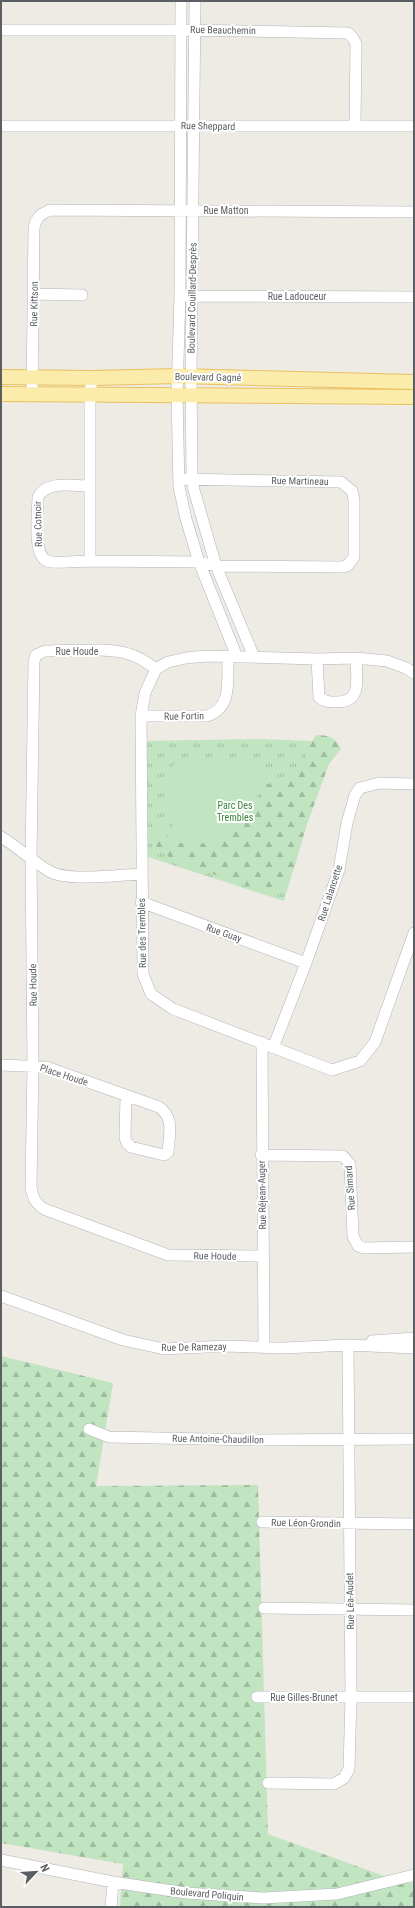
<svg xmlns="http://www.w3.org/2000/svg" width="415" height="1908" font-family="'Roboto Condensed',sans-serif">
<defs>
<pattern id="grass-tufts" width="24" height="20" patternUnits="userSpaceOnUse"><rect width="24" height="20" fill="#c1e4c1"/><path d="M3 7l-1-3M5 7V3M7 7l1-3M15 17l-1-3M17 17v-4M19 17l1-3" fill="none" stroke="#a0bca0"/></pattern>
<pattern id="forest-firs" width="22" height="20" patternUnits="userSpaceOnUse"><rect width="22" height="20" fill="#c1e4c1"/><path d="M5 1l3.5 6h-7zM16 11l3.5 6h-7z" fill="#a0bca0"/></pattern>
</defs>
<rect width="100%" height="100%" fill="#edebe3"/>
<path fill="url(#grass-tufts)" d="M263 739 331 742 284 901 142 855 141 741Z"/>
<path fill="url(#forest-firs)" d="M316 735C328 735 336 737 341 749L329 764 306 827 294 869 280 885 269 891 239 884 169 857 157 848 154 838 158 830 164 825 167 830 168 841 187 844 212 843 228 837 255 810 259 797 266 785 291 776 300 768 305 752Z
M1 1356 113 1383 96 1486 258 1485 268 1834 403 1883H414V1907H120L123 1864 1 1843Z"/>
<path fill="#c1e4c1" d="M221 759V763L260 764C260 774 261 784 258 794 251 815 232 839 210 842 197 844 185 842 173 841V812H169L168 770 179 760Z"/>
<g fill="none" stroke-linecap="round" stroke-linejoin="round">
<g stroke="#b1b4b8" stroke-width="12">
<path id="minor" d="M181 1 180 296 177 394 179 487 186 519 199 562 237 657
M195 1 191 377 192 479 194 490 216 566 254 657
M1 30H180L348 33 353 38 356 44 355 126
M1 126H414
M34 294 82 295
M187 296 414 297
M92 378 90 394V561L199 562 216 566 341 567 347 566 354 557V499L352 491 341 482 179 479
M32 394 34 228C36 217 41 214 50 210L414 212
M89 486C72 486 47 480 38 497 38 512 32 554 47 561 55 564 80 561 90 561
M317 659 319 697C324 702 330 702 337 702 363 702 356 678 356 658
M156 669C148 663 139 657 129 654 111 647 66 651 45 651L36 655 34 661 31 858 33 1065 31 1187C33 1198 35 1203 44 1209L168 1255 263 1256
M414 673 406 668 387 661 356 658 317 659 206 656 186 658 168 662 156 669 145 693 141 716 143 974 151 994 173 1009 332 1070 360 1061 375 1042 414 933
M141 716H207C233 708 227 679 228 657
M1 837C18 847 32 861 49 871 67 882 119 875 141 874
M141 902 306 963
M262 1042 264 1347
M273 1048 306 963 339 870 347 823 355 795 360 788 379 783 414 784
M1 1065 46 1067 159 1107C175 1118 169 1135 168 1152L164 1155 131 1147 127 1143 125 1138 126 1096
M261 1155 343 1156 350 1164 353 1236 358 1246 364 1248 414 1247
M1 1296 123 1340 164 1349 225 1346 284 1348 348 1345 414 1348
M372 1341 414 1338
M89 1429 109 1437 259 1440 414 1439
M262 1522 414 1524
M264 1608 414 1610
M257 1697H414
M268 1783 334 1784 344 1778 349 1769 351 1697 348 1345
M1 1860 113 1882 186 1893 263 1898 337 1894 414 1875
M111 1907 113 1882"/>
</g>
<g stroke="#eac060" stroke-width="16">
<path id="major" d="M1 377 92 378 178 376 414 382
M1 394 414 397"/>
</g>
<use href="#minor" stroke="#fff" stroke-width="11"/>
<use href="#major" stroke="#fbecab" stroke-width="14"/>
</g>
<g text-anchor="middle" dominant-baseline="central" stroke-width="4" stroke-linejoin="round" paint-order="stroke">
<g font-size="10" fill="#5b5f63" stroke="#fff">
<text transform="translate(223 30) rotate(1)">Rue Beauchemin</text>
<text transform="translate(208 126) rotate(1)">Rue Sheppard</text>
<text x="226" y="210">Rue Matton</text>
<text x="297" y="296">Rue Ladouceur</text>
<text transform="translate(192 298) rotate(-89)">Boulevard Couillard-Desprès</text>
<text transform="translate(34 304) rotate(-89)">Rue Kittson</text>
<text transform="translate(208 377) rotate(1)">Boulevard Gagné</text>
<text transform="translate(300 481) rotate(1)">Rue Martineau</text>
<text transform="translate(38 524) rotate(-91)">Rue Cotnoir</text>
<text x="77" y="651">Rue Houde</text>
<text transform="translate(184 716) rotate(-1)">Rue Fortin</text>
<text transform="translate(330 893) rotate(-72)">Rue Lalancette</text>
<text transform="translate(142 933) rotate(-91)">Rue des Trembles</text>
<text transform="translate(224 933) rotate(19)">Rue Guay</text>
<text transform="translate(33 985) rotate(-91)">Rue Houde</text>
<text transform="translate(64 1075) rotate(18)">Place Houde</text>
<text transform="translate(350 1188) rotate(-94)">Rue Simard</text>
<text transform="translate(262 1195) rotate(-91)">Rue Réjean-Auger</text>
<text transform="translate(215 1256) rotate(1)">Rue Houde</text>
<text transform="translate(194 1347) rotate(-1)">Rue De Ramezay</text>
<text transform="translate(218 1439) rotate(1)">Rue Antoine-Chaudillon</text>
<text transform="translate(306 1523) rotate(1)">Rue Léon-Grondin</text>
<text transform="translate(350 1601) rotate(-91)">Rue Léa-Audet</text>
<text x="304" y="1697">Rue Gilles-Brunet</text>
<text transform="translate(207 1894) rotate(5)">Boulevard Poliquin</text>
</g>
<g font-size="10" fill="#3a843c" stroke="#fff">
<text x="235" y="805">Parc Des<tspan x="235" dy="12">Trembles</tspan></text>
</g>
</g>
<rect width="415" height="1908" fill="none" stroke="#5b5f63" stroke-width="4"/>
<g transform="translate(36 1872) rotate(65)" stroke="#ffffff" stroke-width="3" paint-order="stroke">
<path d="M0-3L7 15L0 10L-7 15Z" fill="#5b5f63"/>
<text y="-6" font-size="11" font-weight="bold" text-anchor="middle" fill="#5b5f63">N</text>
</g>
</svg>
